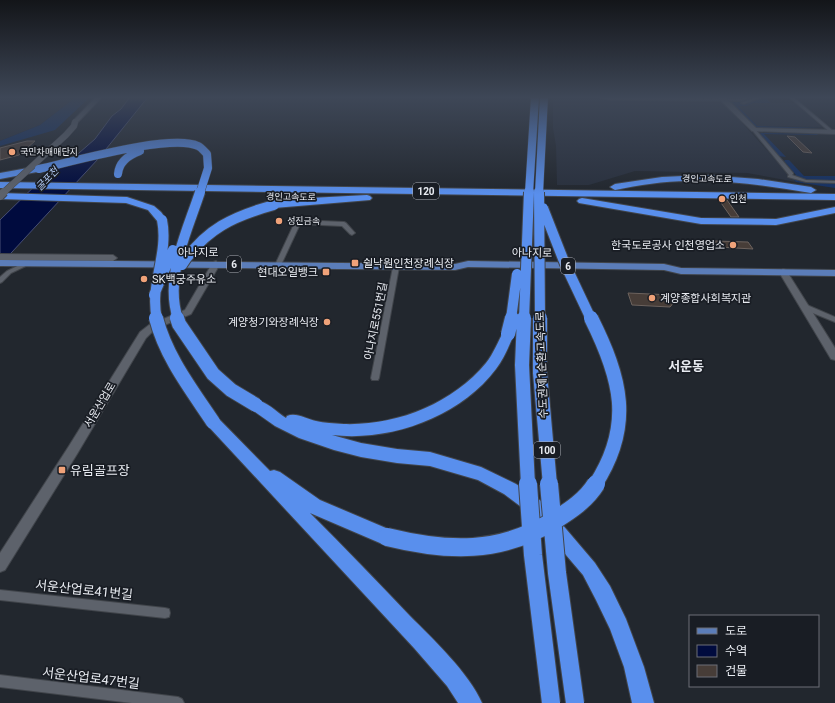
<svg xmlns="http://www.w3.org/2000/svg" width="835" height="703" font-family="Roboto,'Noto Sans KR',sans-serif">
<rect width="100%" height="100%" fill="#22272e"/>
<path fill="#29303d" d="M0 97H76L40 125 0 141Z
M553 97H592L606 101H722L796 182 747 173 635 171 589 185H557L556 146 553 128Z
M753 103H795L822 127 757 126 737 106H747Z"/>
<path fill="#153163" d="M76 97H90L55 130 0 146V141L40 125Z
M752 97H768L766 98 771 103H753L747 106H738L757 126 823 128H757L754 126 731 102 743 101Z
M761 133 817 134 818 135 764 134 786 157 779 156 759 134Z
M785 160H789L804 176H835V188L796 182 790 176 796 175 784 161Z"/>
<path fill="#000b3e" stroke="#464e74" d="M130 97H148L98 159 0 265V220L51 170 71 160 95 139 112 116 121 109Z"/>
<path fill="#473d38" stroke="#6c625d" d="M787 136 795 137 812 153 803 152Z
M27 141H35L19 155 0 160V148Z
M719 200H727L739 217H731Z
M715 241 748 242 753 249 718 247Z
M628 293 673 295 675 301 670 307 632 305Z"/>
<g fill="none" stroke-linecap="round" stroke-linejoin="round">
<g stroke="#41454b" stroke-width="2">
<path id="street" d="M596 97 741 99 745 97H750L742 101 609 100Z
M756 97H762L744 104 741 103Z
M789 97H793L833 131V133H831Z
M753 129H755L793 173V174L792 175 806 180 835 181V183L806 182 788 177V176L789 175 753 131Z
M298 220 344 222 346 223 355 233 352 235 350 234 342 226 300 224 281 265 278 267 276 266 275 265 295 222Z
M28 261 30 262V264L11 273 2 282 0 283V277L7 271Z
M396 265 399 267 379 378 378 380H372L371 378 393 267Z
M803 305H807L835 317V322L803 309 802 307Z
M0 590 165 608 169 609 170 613 169 617 165 618 0 600Z
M0 675 178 697 182 699 184 703H132L0 687Z"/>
</g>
<g stroke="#41454b" stroke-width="2">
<path id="secondary" d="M96 97H102L77 123H73V121Z
M717 97H724L727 99 756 128 835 130V134L752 131Z
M0 254 113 255 117 258 113 261 0 260Z
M216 261 220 264 191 314 155 329 146 338 77 454 5 570 0 572V553L69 446 140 332 149 325 185 310 213 262Z
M783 269 786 270 835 348V360L831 359 779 272Z"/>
</g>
<g stroke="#41454b" stroke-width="2">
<path id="primary" d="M0 260 455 264 468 261 664 264 681 268 835 270V276L681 274 664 270 468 267 455 270 0 266Z"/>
</g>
<g stroke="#41454b" stroke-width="2">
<path id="highway" d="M39 166 42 167 43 169 42 171 0 179V173Z
M705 175 758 179 811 187 816 190 811 193C770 186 730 180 688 181 664 181 639 185 615 190L610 187 615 184 662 177Z
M0 182 835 194V200L0 188Z
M0 193 127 197 154 206 161 212 167 220 162 223 158 222 148 210 126 203 0 199Z
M367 195 370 196 372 198 370 200 274 208 269 205 274 202 310 198Z
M582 198 701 218 776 219 835 207V213L776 225 701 224 579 203 577 201 579 199Z
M508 329 512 331 514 334C509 346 504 359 496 369 460 417 390 442 332 435L361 443 397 449 430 452 481 467 516 484 544 503 595 563 610 586 626 619 644 667 654 703H632L624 667 610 629 596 600 583 575 532 515 504 494 478 480 430 466 397 463 361 457 334 450 299 438 275 426 251 409 249 405 251 401C263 397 276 412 286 418L287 416C296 412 306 419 316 421 324 423 334 423 343 424 396 426 452 404 486 363 494 353 498 341 504 331Z
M213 416 218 418 270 471 274 470 280 472 320 500 393 531 396 537 393 543 387 546 310 513C344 547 377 581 410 616 433 639 469 673 482 703H458L447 686 414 648 208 426 206 422 208 418Z"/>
</g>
<use href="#street" fill="#5d626b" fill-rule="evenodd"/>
<use href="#secondary" fill="#5d626b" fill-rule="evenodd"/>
<use href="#primary" fill="#5b7db9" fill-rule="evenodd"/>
<use href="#highway" fill="#598fed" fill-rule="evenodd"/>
<g stroke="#41454b" stroke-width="7" stroke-linecap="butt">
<path id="secondary-bridge-far1" d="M3 193 66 135 74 126 75 122"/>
</g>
<g stroke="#41454b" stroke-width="10" stroke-linecap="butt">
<path id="secondary-bridge" d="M0 196 4 192"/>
</g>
<g stroke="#41454b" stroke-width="9" stroke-linecap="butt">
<path id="highway-bridge-far3" d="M39 169C71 162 172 133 198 146 201 147 204 151 207 154L208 168 200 193
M118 174C119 161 129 155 140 151
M529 193 535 97
M539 193 544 97"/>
</g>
<g stroke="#41454b" stroke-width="12" stroke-linecap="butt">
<path id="highway-bridge-far2" d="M539 192 540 319
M543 208 565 264 591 319
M182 265C205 229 234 216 274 205
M154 295 173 250
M157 319C149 285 169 254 162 220
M178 319C164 277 187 232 200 192
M511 319 517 274
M524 319 529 192"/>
</g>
<g stroke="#41454b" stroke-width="16" stroke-linecap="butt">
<path id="highway-bridge-far1" d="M156 318C166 357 191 389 213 422
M177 318 179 324 213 374 231 390 256 405
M524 318 522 365 528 485
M540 318V373L550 485
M591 318C621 378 634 425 595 485
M508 334 512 318"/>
</g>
<g stroke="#41454b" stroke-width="20" stroke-linecap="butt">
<path id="highway-bridge" d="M528 484 533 555 551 703
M549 484 557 573 575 703
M387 537C448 552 500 554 555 520 571 510 586 500 596 484"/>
</g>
<use href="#secondary-bridge-far1" stroke="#5d626b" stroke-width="6"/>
<use href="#secondary-bridge" stroke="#5d626b" stroke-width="8"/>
<use href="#highway-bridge-far3" stroke="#598fed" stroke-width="8"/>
<use href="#highway-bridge-far2" stroke="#598fed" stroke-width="10"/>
<use href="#highway-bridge-far1" stroke="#598fed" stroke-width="14"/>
<use href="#highway-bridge" stroke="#598fed" stroke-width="18"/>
</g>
<linearGradient id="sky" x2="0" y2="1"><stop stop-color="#131519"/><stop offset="0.5" stop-color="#3e4757"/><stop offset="1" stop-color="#3e4757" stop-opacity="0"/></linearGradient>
<rect width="835" height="195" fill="url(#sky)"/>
<g fill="#f0a279" stroke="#191d24" stroke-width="1.5">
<circle cx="12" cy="152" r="4"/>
<circle cx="722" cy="199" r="4"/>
<circle cx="279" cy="221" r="4"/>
<circle cx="733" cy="245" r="4"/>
<rect x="351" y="259" width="8" height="8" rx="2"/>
<rect x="322" y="268" width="8" height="8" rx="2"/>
<circle cx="144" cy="279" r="4"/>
<circle cx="652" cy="298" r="4"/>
<circle cx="327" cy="322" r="4"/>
<rect x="58" y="466" width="8" height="8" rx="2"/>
</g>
<g text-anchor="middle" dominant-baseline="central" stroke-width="3.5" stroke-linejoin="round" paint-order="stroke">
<g font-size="9" fill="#e8ebf1" stroke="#191d24" text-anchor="start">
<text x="20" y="152">국민차매매단지</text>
<text x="730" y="199">인천</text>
<text x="287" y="221">성진금속</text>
</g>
<g font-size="9" fill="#e8ebf1" stroke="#191d24">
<text transform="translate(707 179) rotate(1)">경인고속도로</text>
<text transform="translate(291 197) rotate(1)">경인고속도로</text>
</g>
<g font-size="10" font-style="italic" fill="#aec6ee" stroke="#191d24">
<text transform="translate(47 179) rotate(-46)">굴포천</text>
</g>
<g fill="#191d24" stroke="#aaadb4" stroke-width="1">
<rect x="413" y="183" width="26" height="16" rx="3"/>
<rect x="227" y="256" width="14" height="16" rx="3"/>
<rect x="561" y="258" width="14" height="16" rx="3"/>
<rect x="534" y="442" width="26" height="16" rx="3"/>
</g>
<g font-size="10" font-weight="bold" fill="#e8ebf1">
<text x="426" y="191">120</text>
<text x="234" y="264">6</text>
<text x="568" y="266">6</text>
<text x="547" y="450">100</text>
</g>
<g font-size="11" fill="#e8ebf1" stroke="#191d24" text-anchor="end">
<text x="725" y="245">한국도로공사 인천영업소</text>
<text x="363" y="263" text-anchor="start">쉴낙원인천장례식장</text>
<text x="318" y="272">현대오일뱅크</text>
<text x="152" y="279" text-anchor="start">SK백궁주유소</text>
<text x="660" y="298" text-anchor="start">계양종합사회복지관</text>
<text x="319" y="322">계양청기와장례식장</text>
</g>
<g font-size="11" fill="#e8ebf1" stroke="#191d24">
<text x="198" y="252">아나지로</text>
<text transform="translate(532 253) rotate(1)">아나지로</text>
<text transform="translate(376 321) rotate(-79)">아나지로551번길</text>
<text transform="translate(542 365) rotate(-92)">수도권제1순환고속도로</text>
<text transform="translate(100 405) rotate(-59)">서운산업로</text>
</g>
<g font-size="13" font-weight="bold" fill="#e8ebf1" stroke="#191d24">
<text x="686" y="366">서운동</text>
</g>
<g font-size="13" fill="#e8ebf1" stroke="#191d24" text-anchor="start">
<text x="70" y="470">유림골프장</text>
</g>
<g font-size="13" fill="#e8ebf1" stroke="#191d24">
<text transform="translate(84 590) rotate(6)">서운산업로41번길</text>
<text transform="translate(91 678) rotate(7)">서운산업로47번길</text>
</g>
</g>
<rect x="689" y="615" width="130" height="72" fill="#191d24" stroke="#6c6f76"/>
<rect x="697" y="628" width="20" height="6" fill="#5b7db9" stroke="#6c6f76"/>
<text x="725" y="635" font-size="12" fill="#e8ebf1">도로</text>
<rect x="697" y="645" width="20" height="12" fill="#000b3e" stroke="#6c6f76"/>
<text x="725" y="655" font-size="12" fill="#e8ebf1">수역</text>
<rect x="697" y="665" width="20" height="12" fill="#473d38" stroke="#6c6f76"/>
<text x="725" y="675" font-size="12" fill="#e8ebf1">건물</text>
</svg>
